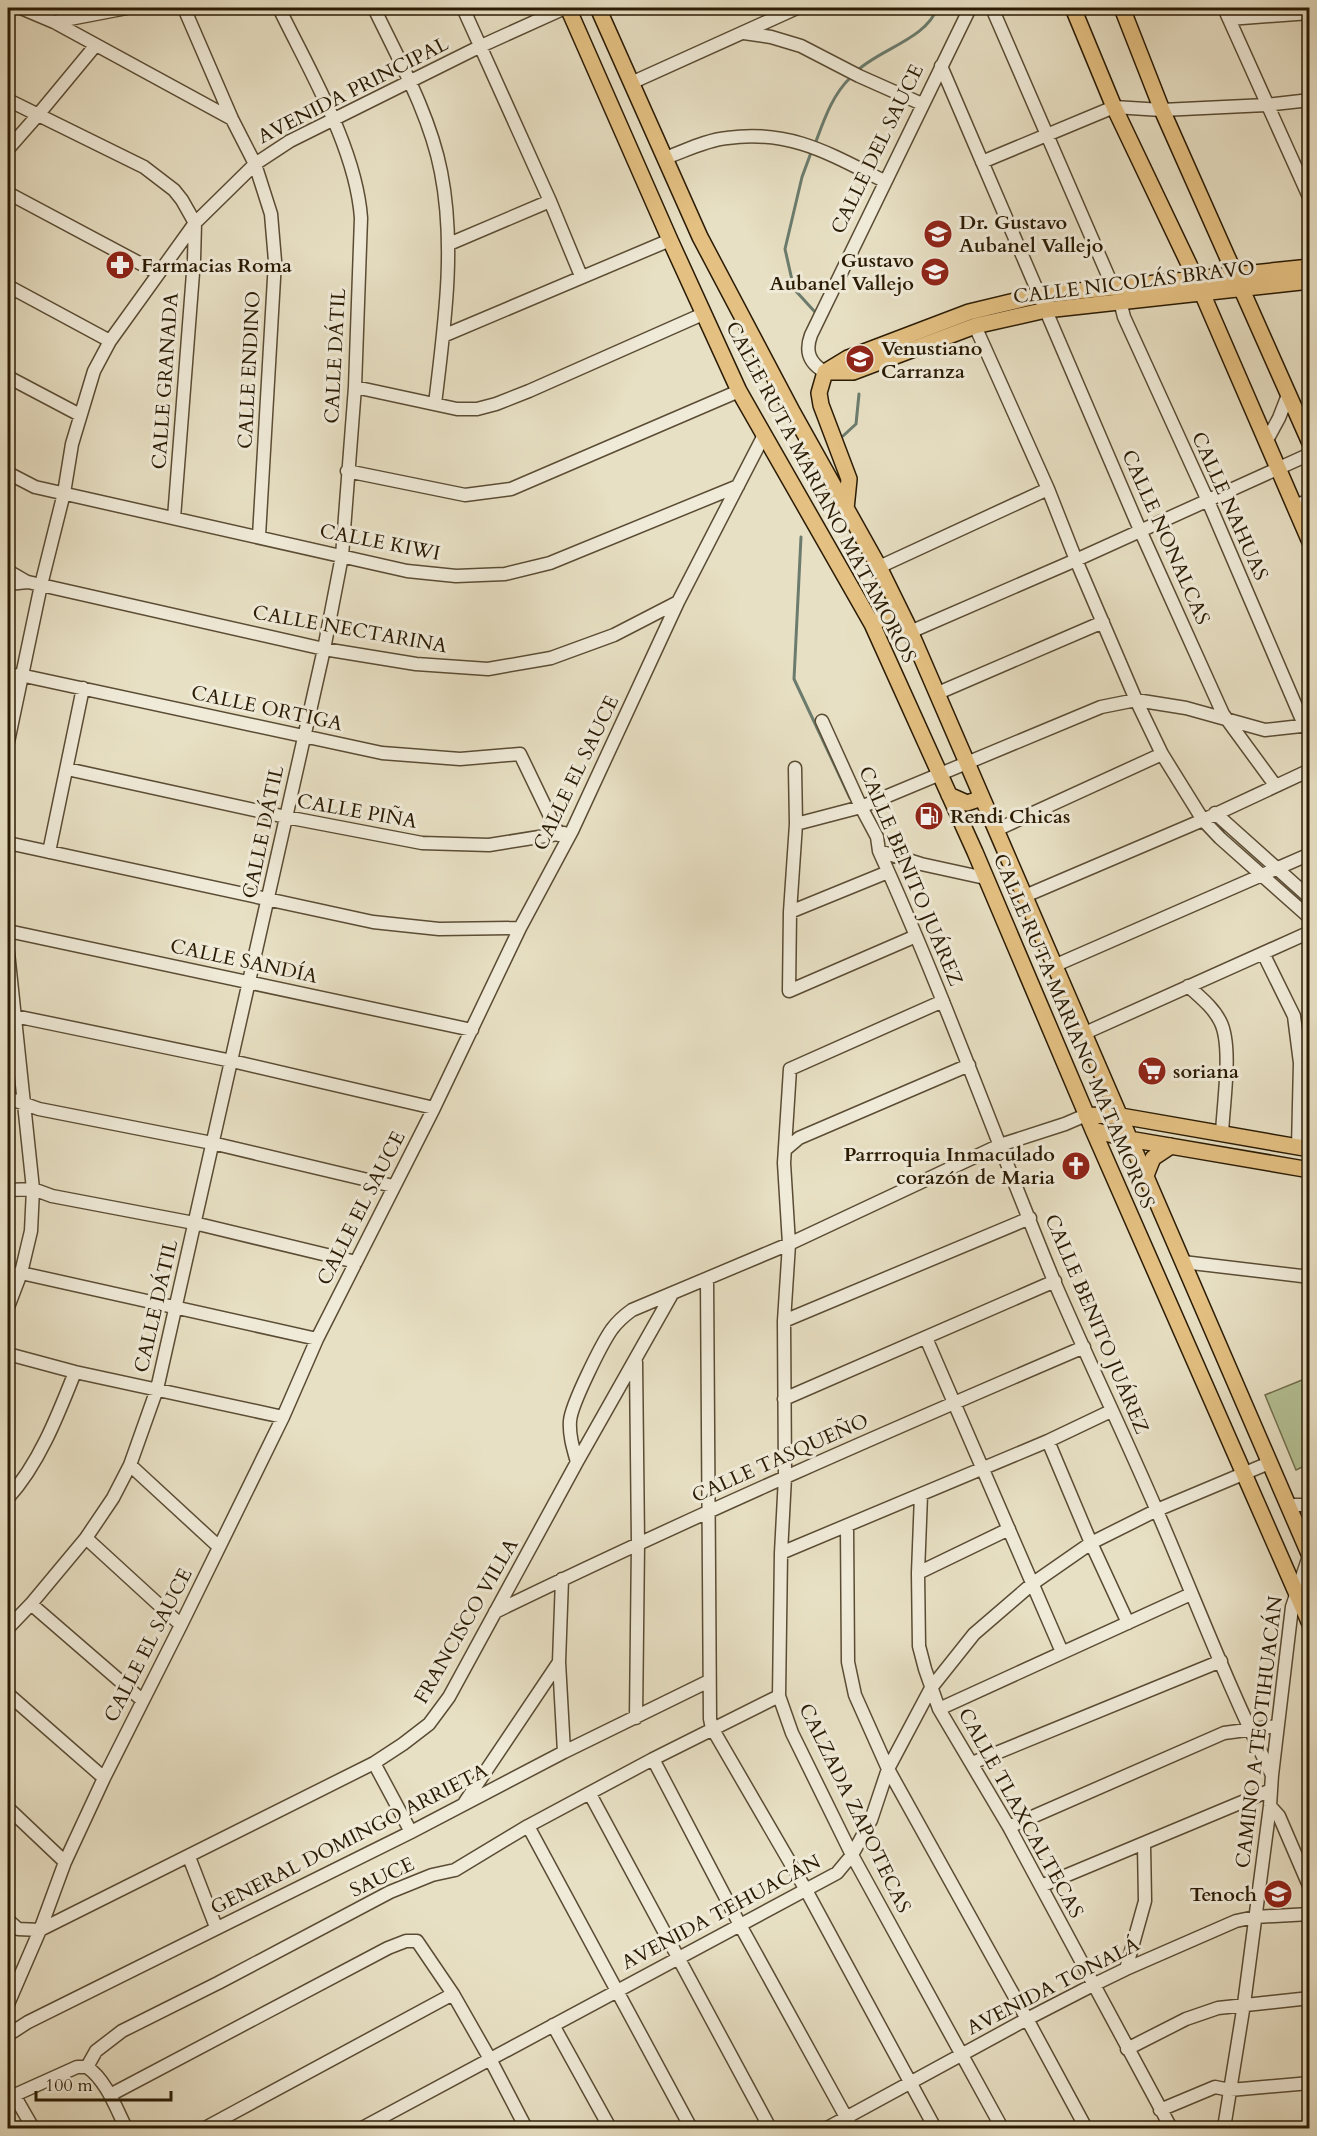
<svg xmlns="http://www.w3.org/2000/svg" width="1317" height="2136" font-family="Cardo,serif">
<rect width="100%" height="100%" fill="#e8e0c4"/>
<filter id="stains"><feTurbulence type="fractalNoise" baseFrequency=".00333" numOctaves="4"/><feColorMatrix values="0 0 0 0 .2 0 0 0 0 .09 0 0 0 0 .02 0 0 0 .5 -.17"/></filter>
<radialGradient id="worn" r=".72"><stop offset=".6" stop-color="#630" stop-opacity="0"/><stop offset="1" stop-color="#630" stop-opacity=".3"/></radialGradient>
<path fill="#b4c295" stroke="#6f6e4c" stroke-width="1.5" d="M1307 1378 1310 1383 1309 1464 1296 1470 1265 1395Z"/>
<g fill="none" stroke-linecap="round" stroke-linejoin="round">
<path stroke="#6b7c6e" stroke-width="3" d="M858 70C881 49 927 38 937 8
M815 144C824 120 832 95 851 77
M812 150 802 177 785 249 794 289 815 312
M843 436 856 424 859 394
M801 537 794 679 850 798"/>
<g stroke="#5a4c34" stroke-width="15">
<path id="minor" d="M21 8 54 22 232 119
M184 8 232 119 255 164 271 214 275 261 259 536
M374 8C399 60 430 115 441 172 456 248 444 328 435 404
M463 8 550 201 581 276
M992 8 1113 287
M1224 8 1310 199
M1229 19 1310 13
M54 22 127 8
M744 33 771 37 801 46 859 76 922 104
M941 66 1140 530 1223 714 1275 785
M631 83 797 8
M8 100 144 167 174 190 182 200 195 223 194 260 174 518
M8 149 37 116 95 46
M665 158C685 151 706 140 727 138 790 129 830 154 884 181
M982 162 1114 107 1162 110 1266 105 1310 100
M8 193 158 273
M449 244 550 201
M8 286 110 341
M1120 301 1124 317 1208 501 1305 727
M975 326 1048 489 1076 560 1136 700 1162 754 1203 820 1220 838 1310 918
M443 336 670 240
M825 372C809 363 805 351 811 335L970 8
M8 377 80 415
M355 387 457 409H477L496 404 529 391 703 314
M1266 442 1279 418 1288 395
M347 471 465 495 511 489 739 391
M8 473 35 487 407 571 456 576 505 574 550 563 738 486
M1294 506 1310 500
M879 567 1048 489
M8 571 27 582
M8 584 28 582 41 585 324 649 416 664 488 669 551 658 614 635 678 602
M910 632 1076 560 1310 454
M8 676 20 675 382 753 460 759 520 754 559 835
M938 693 1103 622
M822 721 861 807 877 837 879 851C943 992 995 1138 1054 1281 1087 1358 1124 1434 1157 1511 1195 1599 1229 1689 1272 1775
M8 742 41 585 64 493 72 444 94 371 110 341 195 223 255 164 290 141 481 46 565 8
M795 768 796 824 790 912 789 991 916 936
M67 769 286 817 422 843 489 845 564 833
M1215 813 1310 898
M796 824 861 807 1101 707 1136 700 1186 708 1265 730 1310 725
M996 830 1162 754
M8 843 373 922 439 929 520 928
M879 851 921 864 985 878
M49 852 83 688
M1025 896 1203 820 1310 770
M790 912 888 872
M8 931 472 1030
M8 952 33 1189 31 1231 21 1273 8 1307
M1263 953 1294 1016 1300 1063 1298 1148
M1056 965 1310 854
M1188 986C1200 997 1213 1007 1220 1021 1233 1045 1223 1105 1222 1134
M943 1001 790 1069 784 1163 789 1244 784 1321 785 1477 781 1553 779 1696 792 1733 852 1855 1002 2128
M15 1016 232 1061 434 1108
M1085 1033 1310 932
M8 1098 39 1109 212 1143 393 1186
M786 1149 799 1138 969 1065
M8 1190 33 1189 52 1196 194 1223 356 1262
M1183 1262 1310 1277
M8 1274 21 1273 317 1339
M707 1280 710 1719 712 1728 806 1890 935 2128
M784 1321 1030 1218
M926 1338 1062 1652
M8 1354 75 1372 283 1417
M636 1362 638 1543 636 1718
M784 1399 1055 1281
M1048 1441 1091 1543 1128 1623
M577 1462C573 1448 569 1435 570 1421 571 1405 602 1343 612 1329 618 1321 625 1315 632 1310L789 1244 1000 1145 1065 1124 1086 1115
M130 1465 219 1547
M921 1495 918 1573 919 1646 925 1669 939 1709 1009 1827 1171 2128
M8 1498C39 1464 58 1415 75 1372
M1287 1505H1310
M847 1527 848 1662 855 1695 888 1769 1027 2019 1086 2128
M86 1538 181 1625
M781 1553 1048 1441 1111 1411
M918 1573 1009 1529
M562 1579 559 1662 564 1752
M31 1604 142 1700
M495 1612C688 1518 886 1432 1084 1347
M8 1628 31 1604 86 1538 113 1498 130 1465 157 1389 324 649 342 556 355 387 361 218C356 148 309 70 279 8
M8 1694 104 1778
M939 1709 1191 1594
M653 1759 740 1925 852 2128
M374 1763 411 1832
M972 1763 1221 1661
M590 1794 770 2128
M465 1802 559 1662
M1270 1806 1279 1816 1310 1888
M8 1808 65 1862
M528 1826 691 2128
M1009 1827 1224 1733 1277 1726
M189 1857 216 1927
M1041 1886 1271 1790
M8 1920 18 1929 40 1930 374 1763 403 1744 429 1724 449 1697 577 1462 672 1294
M1126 1969 1145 1901 1144 1845
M8 2004 40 1930 65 1862 104 1778 181 1625 283 1417 317 1339 434 1108 520 928 572 831 678 602 763 437
M553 2025 610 2128
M8 2035 28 2022 411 1832 564 1752 709 1681
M1127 2049 1186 2019 1218 2008 1310 1998
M87 2067 96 2051 122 2031 218 1983 390 1892 432 1875 455 1870 528 1826 653 1759 779 1696
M87 2067C106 2080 116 2108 126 2128
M14 2095 33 2128
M110 2095 388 1948 406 1941H417L453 1994 490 2059 526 2128
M8 2098 77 2067H87
M1160 2110 1215 2087 1230 2090 1310 2083
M205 2128 453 1994
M362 2128 837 1873 852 1855 871 1820 888 1769 931 1688 974 1634 1032 1584 1091 1543 1157 1510 1269 1463
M827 2128 1027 2019 1093 1985 1126 1969 1236 1921 1255 1917 1310 1914
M1224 2128 1244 2004 1270 1806 1272 1775 1292 1607 1309 1556"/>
</g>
<g stroke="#2a1b04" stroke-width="18">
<path id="major" d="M568 8 670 240 739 391 872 624 975 852 1093 1130 1310 1624
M598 8 700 237 793 413 879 567 907 624 1310 1556
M1073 8 1114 107 1196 279 1310 542
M1122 8 1162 110 1310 443
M825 372 848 358 969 312 1040 295 1310 267
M825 372H853L975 326 1046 310 1310 281
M825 372 819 393 821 405 849 479 846 509
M872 624 887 616 896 618 907 624
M949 795 967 803 982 798
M1086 1115 1121 1116 1310 1149
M1093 1130 1129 1139 1310 1170
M1145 1178 1153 1158 1171 1146"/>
</g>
<use href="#minor" stroke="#f0ebd9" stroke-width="12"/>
<use href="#major" stroke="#e4c082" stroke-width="15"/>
</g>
<defs>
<g id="school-disc" transform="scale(1.5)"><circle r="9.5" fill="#8f2418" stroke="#f0ebd9"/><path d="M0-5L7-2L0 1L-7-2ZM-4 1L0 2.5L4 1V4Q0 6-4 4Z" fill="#fff"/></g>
<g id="pharmacy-disc" transform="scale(1.5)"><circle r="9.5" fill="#8f2418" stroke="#f0ebd9"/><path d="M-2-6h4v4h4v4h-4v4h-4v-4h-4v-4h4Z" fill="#fff"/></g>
<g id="fuel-disc" transform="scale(1.5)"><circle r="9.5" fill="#8f2418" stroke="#f0ebd9"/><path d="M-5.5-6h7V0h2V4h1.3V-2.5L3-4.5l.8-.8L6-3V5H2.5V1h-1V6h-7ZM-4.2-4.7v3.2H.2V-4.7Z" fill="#fff"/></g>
<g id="supermarket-disc" transform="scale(1.5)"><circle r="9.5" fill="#8f2418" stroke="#f0ebd9"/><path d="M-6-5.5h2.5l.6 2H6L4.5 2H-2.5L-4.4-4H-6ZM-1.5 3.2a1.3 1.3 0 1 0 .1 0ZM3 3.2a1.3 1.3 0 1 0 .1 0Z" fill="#fff"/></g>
<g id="church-disc" transform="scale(1.5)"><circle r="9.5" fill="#8f2418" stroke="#f0ebd9"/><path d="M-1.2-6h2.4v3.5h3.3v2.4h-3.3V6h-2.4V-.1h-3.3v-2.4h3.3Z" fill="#fff"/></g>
</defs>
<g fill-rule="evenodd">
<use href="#school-disc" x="938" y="234"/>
<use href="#pharmacy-disc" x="120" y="265"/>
<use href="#school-disc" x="935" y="272"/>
<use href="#school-disc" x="860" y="359"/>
<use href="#fuel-disc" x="929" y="816"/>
<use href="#supermarket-disc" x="1152" y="1071"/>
<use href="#church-disc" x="1076" y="1166"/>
<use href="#school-disc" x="1278" y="1894"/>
</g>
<g text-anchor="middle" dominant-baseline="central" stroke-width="6" stroke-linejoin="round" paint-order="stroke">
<g font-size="20" fill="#2a1b04" stroke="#f0ebd9">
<text transform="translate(353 90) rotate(-27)">AVENIDA PRINCIPAL</text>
<text transform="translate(877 149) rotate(-64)">CALLE DEL SAUCE</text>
<text transform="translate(1134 282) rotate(-7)">CALLE NICOLÁS BRAVO</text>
<text transform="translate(335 356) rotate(-87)">CALLE DÁTIL</text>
<text transform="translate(249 370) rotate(-87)">CALLE ENDINO</text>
<text transform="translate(165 381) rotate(-86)">CALLE GRANADA</text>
<text transform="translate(821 492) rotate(62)">CALLE RUTA MARIANO MATAMOROS</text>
<text transform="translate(1230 506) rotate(66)">CALLE NAHUAS</text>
<text transform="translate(1166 537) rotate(66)">CALLE NONALCAS</text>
<text transform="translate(380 542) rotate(11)">CALLE KIWI</text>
<text transform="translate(350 629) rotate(10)">CALLE NECTARINA</text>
<text transform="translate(267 708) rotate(12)">CALLE ORTIGA</text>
<text transform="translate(576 773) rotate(-64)">CALLE EL SAUCE</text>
<text transform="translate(357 811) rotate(10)">CALLE PIÑA</text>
<text transform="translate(263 832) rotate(-78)">CALLE DÁTIL</text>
<text transform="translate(911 876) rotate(67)">CALLE BENITO JUÁREZ</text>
<text transform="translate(244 961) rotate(12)">CALLE SANDÍA</text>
<text transform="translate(1074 1031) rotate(67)">CALLE RUTA MARIANO MATAMOROS</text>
<text transform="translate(361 1208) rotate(-63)">CALLE EL SAUCE</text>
<text transform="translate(156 1306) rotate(-77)">CALLE DÁTIL</text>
<text transform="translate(1097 1324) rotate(67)">CALLE BENITO JUÁREZ</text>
<text transform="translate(780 1458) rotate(-24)">CALLE TASQUEÑO</text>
<text transform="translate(466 1621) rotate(-60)">FRANCISCO VILLA</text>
<text transform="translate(148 1645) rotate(-63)">CALLE EL SAUCE</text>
<text transform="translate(1259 1732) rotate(-83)">CAMINO A TEOTIHUACÁN</text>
<text transform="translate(855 1808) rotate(64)">CALZADA ZAPOTECAS</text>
<text transform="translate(1021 1813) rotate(61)">CALLE TLAXCALTECAS</text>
<text transform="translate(349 1839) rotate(-27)">GENERAL DOMINGO ARRIETA</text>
<text transform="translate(382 1877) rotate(-25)">SAUCE</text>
<text transform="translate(721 1912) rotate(-28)">AVENIDA TEHUACÁN</text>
<text transform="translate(1053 1986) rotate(-27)">AVENIDA TONALÁ</text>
</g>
<g font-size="20" font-weight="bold" fill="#2a1b04" stroke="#f0ebd9" text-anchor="start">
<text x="959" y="222">Dr. Gustavo<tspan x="959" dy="23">Aubanel Vallejo</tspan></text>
<text x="914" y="260" text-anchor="end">Gustavo<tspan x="914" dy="23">Aubanel Vallejo</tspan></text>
<text x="141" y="265">Farmacias Roma</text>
<text x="881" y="348">Venustiano<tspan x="881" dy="23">Carranza</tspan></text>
<text x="950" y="816">Rendi Chicas</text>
<text x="1173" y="1071">soriana</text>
<text x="1055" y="1154" text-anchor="end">Parrroquia Inmaculado<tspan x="1055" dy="23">corazón de Maria</tspan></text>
<text x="1257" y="1894" text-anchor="end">Tenoch</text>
</g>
</g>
<rect width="1317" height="2136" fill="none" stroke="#e8e0c4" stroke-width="30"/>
<rect x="9" y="9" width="1299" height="2118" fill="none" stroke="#2a1b04" stroke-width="3"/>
<rect x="15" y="15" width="1287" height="2106" fill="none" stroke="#2a1b04" stroke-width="1.5"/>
<path d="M36 2091v9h135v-9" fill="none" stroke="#2a1b04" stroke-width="3"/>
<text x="45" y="2091" font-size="18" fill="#2a1b04" stroke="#f0ebd9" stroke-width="4.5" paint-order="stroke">100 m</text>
<rect width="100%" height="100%" filter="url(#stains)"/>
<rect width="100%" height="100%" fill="url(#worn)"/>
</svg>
